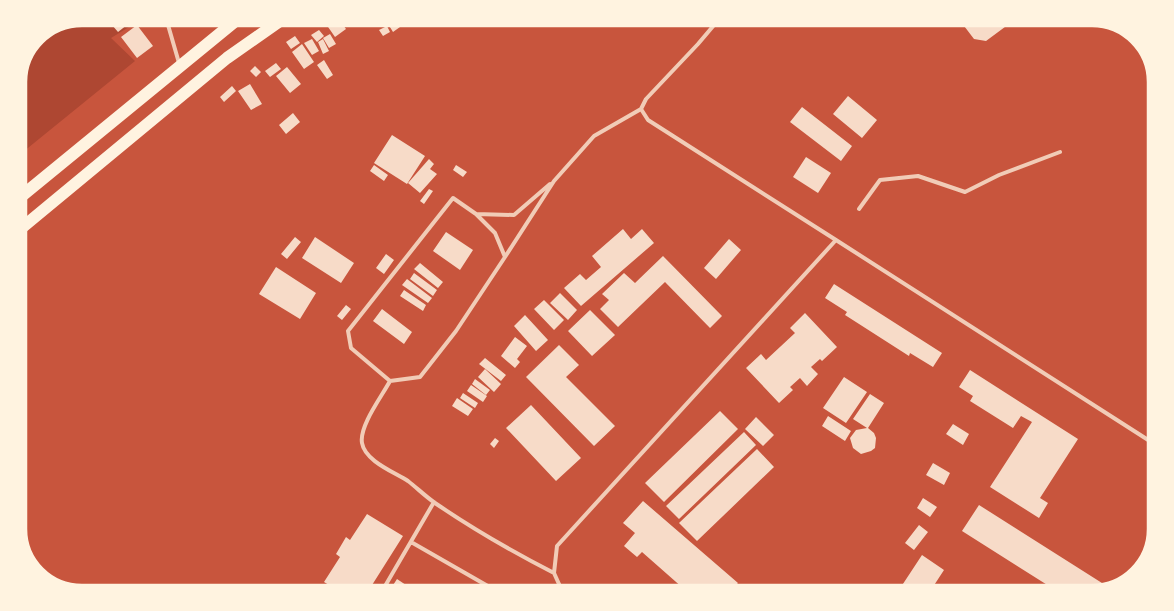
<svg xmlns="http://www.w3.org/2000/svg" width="1174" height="611" font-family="'PT Serif',serif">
<rect width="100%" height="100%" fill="#c8553d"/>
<path fill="#ae4732" d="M82 18H140L142 19 111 38 135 61 18 156V78L37 36Z"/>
<path fill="#f7dbc8" d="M106 18H129L132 21 118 32Z
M335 18H338L346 29 335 37 326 24Z
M387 18H399L402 22 398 24 400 27 393 32 385 19Z
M958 18H1011L1013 21 986 41 974 39Z
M137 25 153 46 137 58 121 37Z
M387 26 390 32 383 36 379 30Z
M319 30 324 36 317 42 311 35Z
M330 34 336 44 329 48 323 38Z
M295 36 300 43 291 49 286 42Z
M312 39 319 51 312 55 304 43Z
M323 39 329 51 323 54 318 42Z
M302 44 314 62 304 69 292 52Z
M324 60 333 75 327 79 317 65Z
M276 63 281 69 270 77 265 71Z
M255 66 261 72 256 77 250 71Z
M287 67 301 84 290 93 276 76Z
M250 84 262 104 251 110 238 91Z
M232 86 236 91 224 102 220 97Z
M848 96 877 120 862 138 833 114Z
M802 107 852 146 841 161 790 122Z
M293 113 300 122 286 134 279 125Z
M392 135 425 156 407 184 374 163Z
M806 157 831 173 818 193 793 177Z
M429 159 434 164 430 169 437 174 420 193 408 183Z
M374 165 388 175 384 181 370 171Z
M456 165 467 172 463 177 453 170Z
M429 189 433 191 424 204 420 201Z
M623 229 631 239 642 229 654 243 581 306 564 288 580 274 586 280 601 267 592 256Z
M446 232 473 250 460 270 433 251Z
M295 237 301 242 287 259 281 254Z
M315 237 354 263 341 283 302 258Z
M729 239 741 250 716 279 704 268Z
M386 254 394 260 384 274 376 268Z
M663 256 722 316 710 328 665 282 618 327 600 309 609 300 602 294 624 273 635 283Z
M420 263 443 282 438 288 414 269Z
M276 267 316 293 300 319 259 294Z
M414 273 437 290 433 296 410 279Z
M407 279 432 298 428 303 402 285Z
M834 284 942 353 933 367 910 353 909 356 845 315 847 312 825 298Z
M404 290 426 305 423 311 400 296Z
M560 293 577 310 568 320 550 303Z
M544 300 564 320 554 330 534 309Z
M346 305 351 309 342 320 337 316Z
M382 309 412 332 404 344 373 321Z
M590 310 615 335 592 356 568 331Z
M805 313 837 347 822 361 820 359 811 367 818 374 807 386 800 378 790 387 793 390 779 403 746 368 761 354 766 360 795 333 790 328Z
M525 315 548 340 536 351 514 326Z
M515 337 527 346 517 359 520 362 515 368 501 356Z
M559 345 579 365 566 377 615 426 594 446 526 377Z
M485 358 506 375 501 381 479 364Z
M485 369 501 384 494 392 478 377Z
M970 370 1078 439 1040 498 1048 503 1039 518 990 487 1032 422 1021 416 1013 428 970 401 973 396 959 387Z
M844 377 867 392 846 423 823 408Z
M475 379 490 390 486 395 472 384Z
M471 385 487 396 483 402 467 391Z
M463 393 478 403 475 408 460 398Z
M870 394 884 403 868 428 874 433 876 438 875 448 871 451 861 454 853 448 850 438 856 430 867 428 853 419Z
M457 398 473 409 468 416 452 406Z
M531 405 581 458 556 481 506 428Z
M720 411 738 429 664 502 645 483Z
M828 416 851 431 845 441 822 426Z
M756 417 774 435 763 446 745 429Z
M953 424 969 434 963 445 946 434Z
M744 432 756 445 679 519 666 506Z
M495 438 499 441 494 448 490 444Z
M757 449 774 467 697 541 679 523Z
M933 463 950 473 944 485 926 475Z
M923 498 937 507 930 517 917 508Z
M643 501 738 583 729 593H680L684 589 642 552 637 557 624 546 635 533 623 523Z
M979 505 1102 583 1095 593H1060L962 531Z
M367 514 403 536 367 593H342L324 582 340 557 336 554 346 537 350 540Z
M919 525 928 532 914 550 905 543Z
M922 555 944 570 929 593H897Z
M397 579 406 585 400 593H388Z"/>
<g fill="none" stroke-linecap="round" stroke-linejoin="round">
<path stroke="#f1ccb7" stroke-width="4" d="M166 18 179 63
M720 18 698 44 646 99 641 109 648 120 836 240
M859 209 880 180 918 176 965 192 999 175 1060 152
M476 214 514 215 550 184
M505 257 554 181 594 136 641 109
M390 381 420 377 456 331 505 257 495 233 476 214 453 198 348 331 351 348 390 381C382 396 359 426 362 443 365 461 394 472 408 481 417 488 425 496 435 503 473 529 513 552 554 573
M411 542 500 593
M381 593 434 502
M563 593 554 573 557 546 836 240 1156 445"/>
<path stroke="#fff3e0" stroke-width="12" d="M18 199 239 18
M18 231 227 58 284 18"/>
</g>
<path d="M0 0H1174V611H0ZM82 26H1092A56 56 0 0 1 1148 82V529A56 56 0 0 1 1092 585H82A56 56 0 0 1 26 529V82A56 56 0 0 1 82 26Z" fill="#fff3e0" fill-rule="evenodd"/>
<path fill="none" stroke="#fff3e0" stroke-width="2.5" d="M82 26H1092A56 56 0 0 1 1148 82V529A56 56 0 0 1 1092 585H82A56 56 0 0 1 26 529V82A56 56 0 0 1 82 26Z"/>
</svg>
